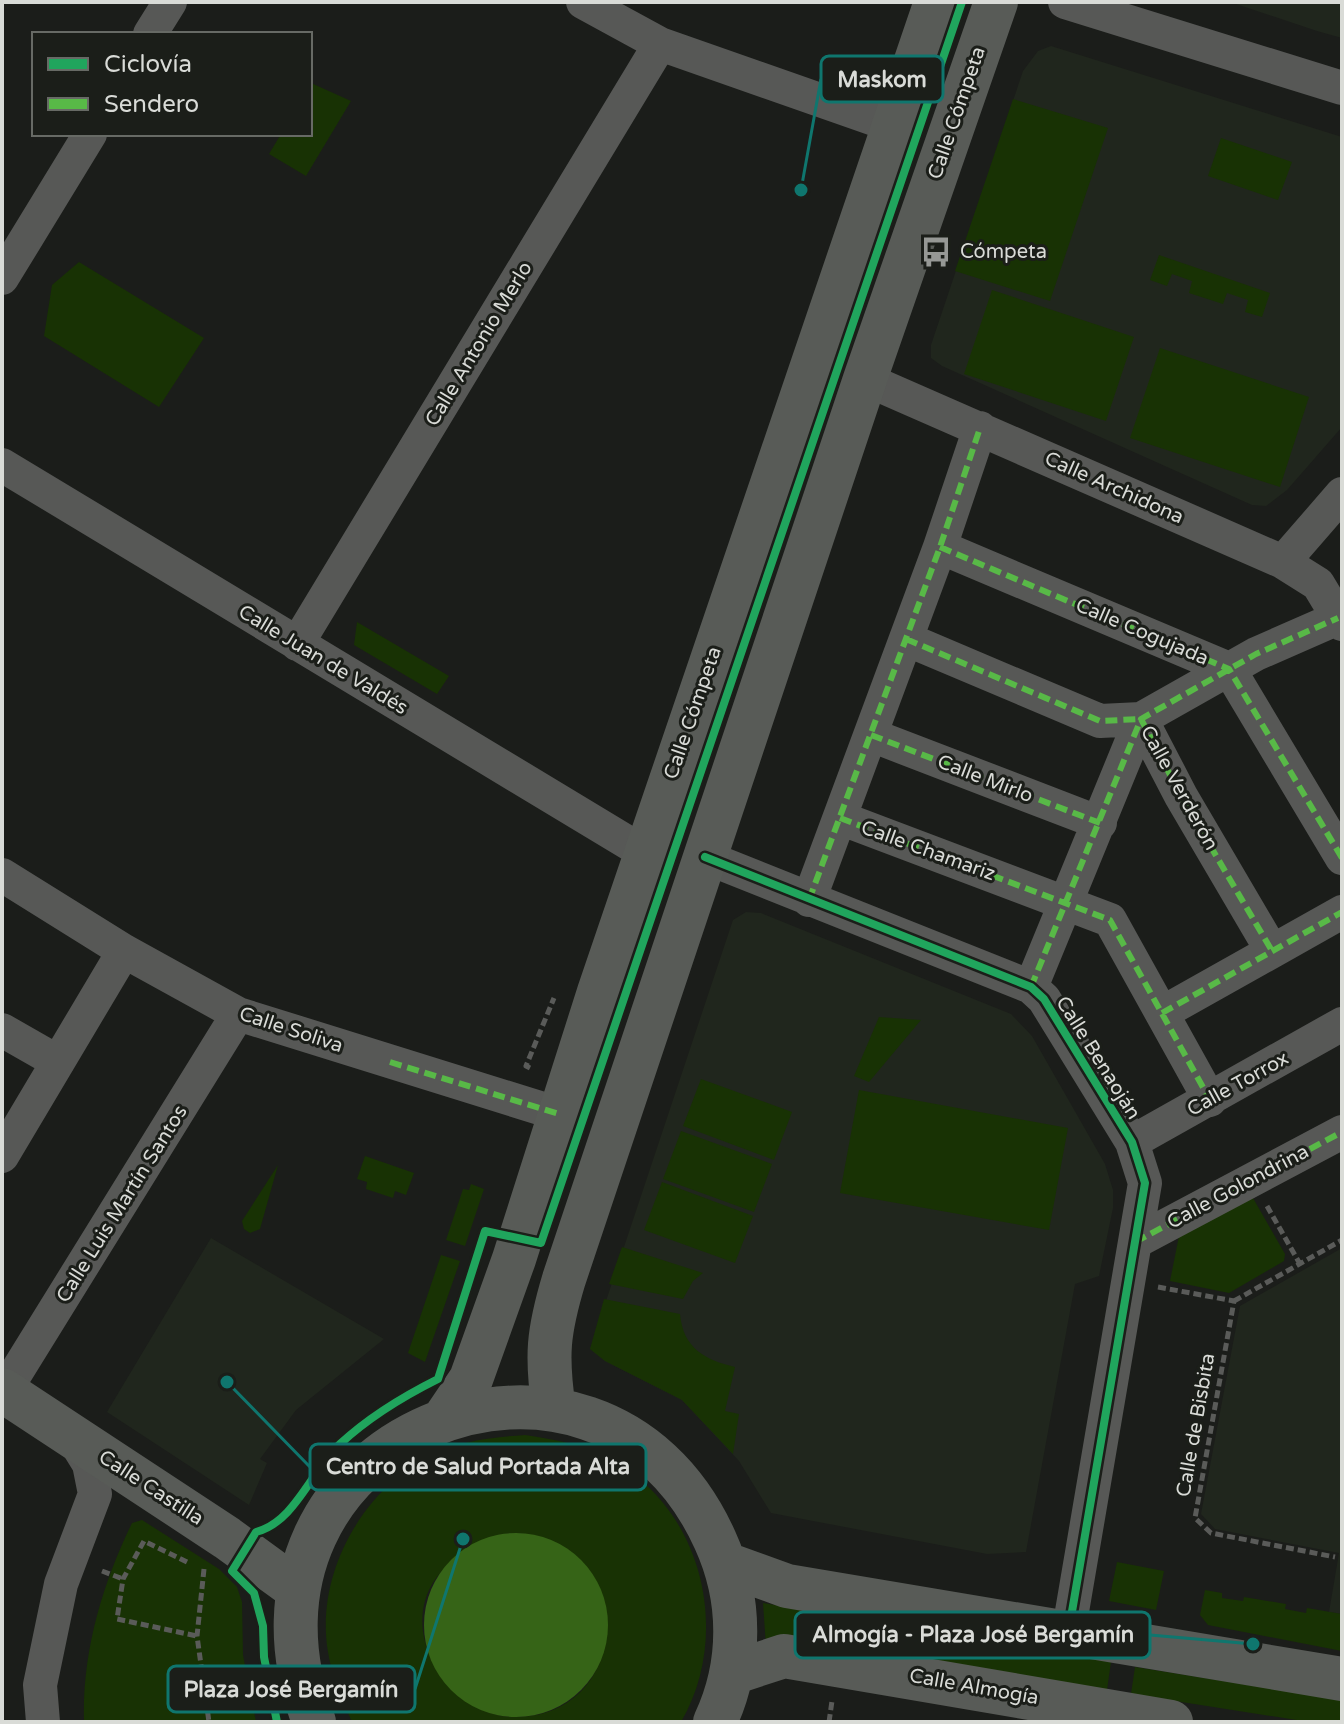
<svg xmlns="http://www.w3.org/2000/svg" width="1344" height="1724" font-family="'Varela Round',sans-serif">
<rect width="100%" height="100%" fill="#1b1d1a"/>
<path fill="#20261d" d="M1230 2H1342V38L1317 31Z
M1051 46 1342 137V427L1287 490 1266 506 1252 505 942 366 931 358V345L1023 71 1038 51Z
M746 912 761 913 1011 1014 1032 1036 1105 1164 1113 1190V1208L1099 1276 1075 1284 1026 1552 987 1554 771 1513 739 1461 682 1400 605 1361 590 1349 733 920Z
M211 1238 384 1339 296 1410 260 1459 267 1463 249 1505 107 1412Z
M1342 1248V1614L1329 1612 1339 1553 1215 1529 1201 1514 1240 1306Z"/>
<path fill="#183204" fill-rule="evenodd" d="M311 83 351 101 306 176 269 154 281 134H310Z
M1013 99 1108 128 1050 301 955 271Z
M1221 138 1292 162 1278 200 1208 176Z
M1159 255 1270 293 1262 317 1245 312 1248 300 1227 293 1223 304 1189 293 1192 281 1172 274 1167 286 1150 280Z
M79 262 204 338 159 407 44 336 52 285Z
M992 290 1134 337 1106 421 964 374Z
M1160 348 1309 397 1280 487 1130 438Z
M357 622 449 676 437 694 354 645Z
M879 1017 921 1020 869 1082 854 1076Z
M701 1079 792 1112 774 1160 683 1126Z
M859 1090 1068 1128 1049 1230 840 1193Z
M681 1131 772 1164 754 1212 663 1179Z
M365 1156 414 1173 406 1195 395 1191 393 1198 366 1189 367 1182 357 1179Z
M278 1165 260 1229 250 1233 244 1229 242 1221Z
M662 1182 753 1216 735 1263 644 1230Z
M471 1184 484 1189 465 1246 446 1240 463 1189 469 1190Z
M1253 1198 1285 1254 1284 1261 1229 1293 1170 1281 1179 1236Z
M622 1247 703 1273 693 1281 683 1299 609 1284Z
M441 1255 460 1261 425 1362 408 1353Z
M604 1299 680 1314C683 1348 705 1360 735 1367L725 1411 739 1414 733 1454 682 1400 605 1361 590 1349Z
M525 1435C552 1439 576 1443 601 1455 701 1500 734 1631 681 1722H352C342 1699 332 1677 328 1652 314 1570 368 1478 446 1449 472 1439 497 1437 525 1435ZM516 1533C636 1541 636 1714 517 1717 447 1718 392 1626 441 1572 449 1563 462 1557 472 1551 486 1541 497 1533 516 1533Z
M142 1520 219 1569 237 1587 242 1602 243 1655 256 1722H84C82 1652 102 1585 132 1523Z
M1117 1562 1164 1571 1156 1610 1109 1601Z
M1205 1590 1222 1593V1598L1243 1601 1244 1597 1286 1604 1285 1609 1306 1613 1307 1608 1342 1614V1651L1208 1625 1200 1615Z
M763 1603 834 1615 829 1644 766 1646Z
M867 1625 1111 1662 1107 1690 864 1648Z
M1135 1667 1342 1700V1722H1309L1131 1694Z"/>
<path fill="#366417" d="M424 1625a92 92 0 1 1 184 0a92 92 0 1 1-184 0Z"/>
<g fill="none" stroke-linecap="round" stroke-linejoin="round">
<path stroke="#5a5b59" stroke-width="5" stroke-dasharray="8 4" stroke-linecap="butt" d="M530 1068 526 1066 554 998
M1267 1206 1300 1264
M1158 1287 1234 1301 1195 1518 1211 1533 1335 1557
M1234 1301 1342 1240
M187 1562 144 1541 123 1579 117 1619 197 1636
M204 1569 197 1636 209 1722
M102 1571 123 1579
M829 1722 832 1701"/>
<path stroke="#575856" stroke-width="34" d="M583 2 660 44 894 126
M1065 2 1342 88
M150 34 170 2
M2 278 90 134
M865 379 1283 562 1318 584 1342 624
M2 465 645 853
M940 547 1229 669 1342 858
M1283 562 1342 494
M906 639 1100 721 1141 719
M297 644 660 44
M1141 719 1181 796 1272 951
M871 735 1100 823
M840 818 1110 920 1210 1100
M705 857 1031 987 1044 999 1132 1142 1145 1183 1068 1635
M2 875 124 951 238 1014 559 1114
M809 900 940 547 980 428
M1031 987 1141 719 1256 654 1338 618
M1162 1013 1342 912
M2 1030 58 1062
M1132 1142 1342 1024
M2 1156 124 951
M1135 1242 1342 1132
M4 1392 238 1014
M43 1722 40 1685 61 1584 95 1494 89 1464 73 1438"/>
<path stroke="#585b57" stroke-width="44" d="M2 1390 227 1538 297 1589
M554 1410C546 1356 548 1332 564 1279L865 379 996 2
M444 1419 471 1379 514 1259 599 992 936 2
M726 1564 787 1586 1342 1679
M732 1673 784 1656 1171 1722
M314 1722C207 1435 598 1280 715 1540 742 1599 742 1664 715 1722"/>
<path stroke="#58b947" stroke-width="6" stroke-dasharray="12 6" stroke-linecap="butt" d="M940 547 1229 669 1342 858
M906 639 1100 721 1141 719
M1141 719 1181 796 1272 951
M871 735 1100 823
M840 818 1110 920 1210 1100
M809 900 940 547 980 428
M1031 987 1141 719 1256 654 1338 618
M1162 1013 1342 912
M390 1062 559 1114
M1135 1242 1342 1132"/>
<g stroke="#1b1e19" stroke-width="13">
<path id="cycleway" d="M705 857 1031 987 1044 999 1132 1142 1145 1183 1068 1635
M277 1722 264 1657 263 1626 254 1593 232 1571 256 1532C295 1522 311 1471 340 1444 369 1417 402 1397 438 1379L485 1231 541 1243 962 2"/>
</g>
<use href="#cycleway" stroke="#20a55d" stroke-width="8"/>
</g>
<defs>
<g id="bus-bare" transform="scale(2.4)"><path d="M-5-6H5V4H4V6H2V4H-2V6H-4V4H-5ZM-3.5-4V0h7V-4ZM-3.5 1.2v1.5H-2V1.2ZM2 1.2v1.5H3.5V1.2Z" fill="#969895" stroke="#1b1e19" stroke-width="2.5" paint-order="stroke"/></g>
</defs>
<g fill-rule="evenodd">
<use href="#bus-bare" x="936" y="252"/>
</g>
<g text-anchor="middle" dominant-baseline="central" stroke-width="6" stroke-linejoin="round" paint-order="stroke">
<g font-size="20" fill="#d9dbd7" stroke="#1b1e19">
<text transform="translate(957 113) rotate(-71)">Calle Cómpeta</text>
<text transform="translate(479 344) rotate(-59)">Calle Antonio Merlo</text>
<text transform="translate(1114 488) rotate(24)">Calle Archidona</text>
<text transform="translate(1142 632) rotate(23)">Calle Cogujada</text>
<text transform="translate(323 660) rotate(31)">Calle Juan de Valdés</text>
<text transform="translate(693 713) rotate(-71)">Calle Cómpeta</text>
<text transform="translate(985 779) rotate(21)">Calle Mirlo</text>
<text transform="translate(1179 788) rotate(61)">Calle Verderón</text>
<text transform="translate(928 851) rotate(20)">Calle Chamariz</text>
<text transform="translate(291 1030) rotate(18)">Calle Soliva</text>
<text transform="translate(1098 1058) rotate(58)">Calle Benaoján</text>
<text transform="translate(1238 1084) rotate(-29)">Calle Torrox</text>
<text transform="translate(1238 1187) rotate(-28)">Calle Golondrina</text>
<text transform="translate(122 1204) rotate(-58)">Calle Luis Martín Santos</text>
<text transform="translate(1196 1425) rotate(-80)">Calle de Bisbita</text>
<text transform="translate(151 1488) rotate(33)">Calle Castilla</text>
<text transform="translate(974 1687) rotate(10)">Calle Almogía</text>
</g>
<g font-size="20" fill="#d9dbd7" stroke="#1b1e19" text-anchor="start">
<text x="960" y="252">Cómpeta</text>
</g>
</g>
<path fill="none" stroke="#0f766e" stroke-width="3" d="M801 190L821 79M227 1382L310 1467M1253 1644L1150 1635M463 1539L415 1689"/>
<g fill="#0f766e" stroke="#1b1e19" stroke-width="3">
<circle cx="801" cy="190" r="8"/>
<circle cx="227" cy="1382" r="8"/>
<circle cx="1253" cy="1644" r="8"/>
<circle cx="463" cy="1539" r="8"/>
</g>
<g fill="#1b1e19" stroke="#0f766e" stroke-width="3">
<rect x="821" y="56" width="122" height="46" rx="8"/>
<rect x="310" y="1444" width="336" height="46" rx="8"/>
<rect x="795" y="1612" width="355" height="46" rx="8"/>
<rect x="168" y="1666" width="247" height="46" rx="8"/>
</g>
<g font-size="22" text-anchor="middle" font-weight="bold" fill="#d9dbd7">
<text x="882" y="87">Maskom</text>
<text x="478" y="1474">Centro de Salud Portada Alta</text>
<text x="973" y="1642">Almogía - Plaza José Bergamín</text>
<text x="291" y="1697">Plaza José Bergamín</text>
</g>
<rect width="1344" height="1724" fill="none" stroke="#d9dbd7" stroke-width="8"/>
<rect x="32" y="32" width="280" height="104" fill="#1b1e19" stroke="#676a65" stroke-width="2"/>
<rect x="48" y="58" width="40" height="12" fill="#20a55d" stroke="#676a65" stroke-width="2"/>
<text x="104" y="72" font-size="24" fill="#d9dbd7">Ciclovía</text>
<rect x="48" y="98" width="40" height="12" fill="#58b947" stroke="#676a65" stroke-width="2"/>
<text x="104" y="112" font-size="24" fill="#d9dbd7">Sendero</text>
</svg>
